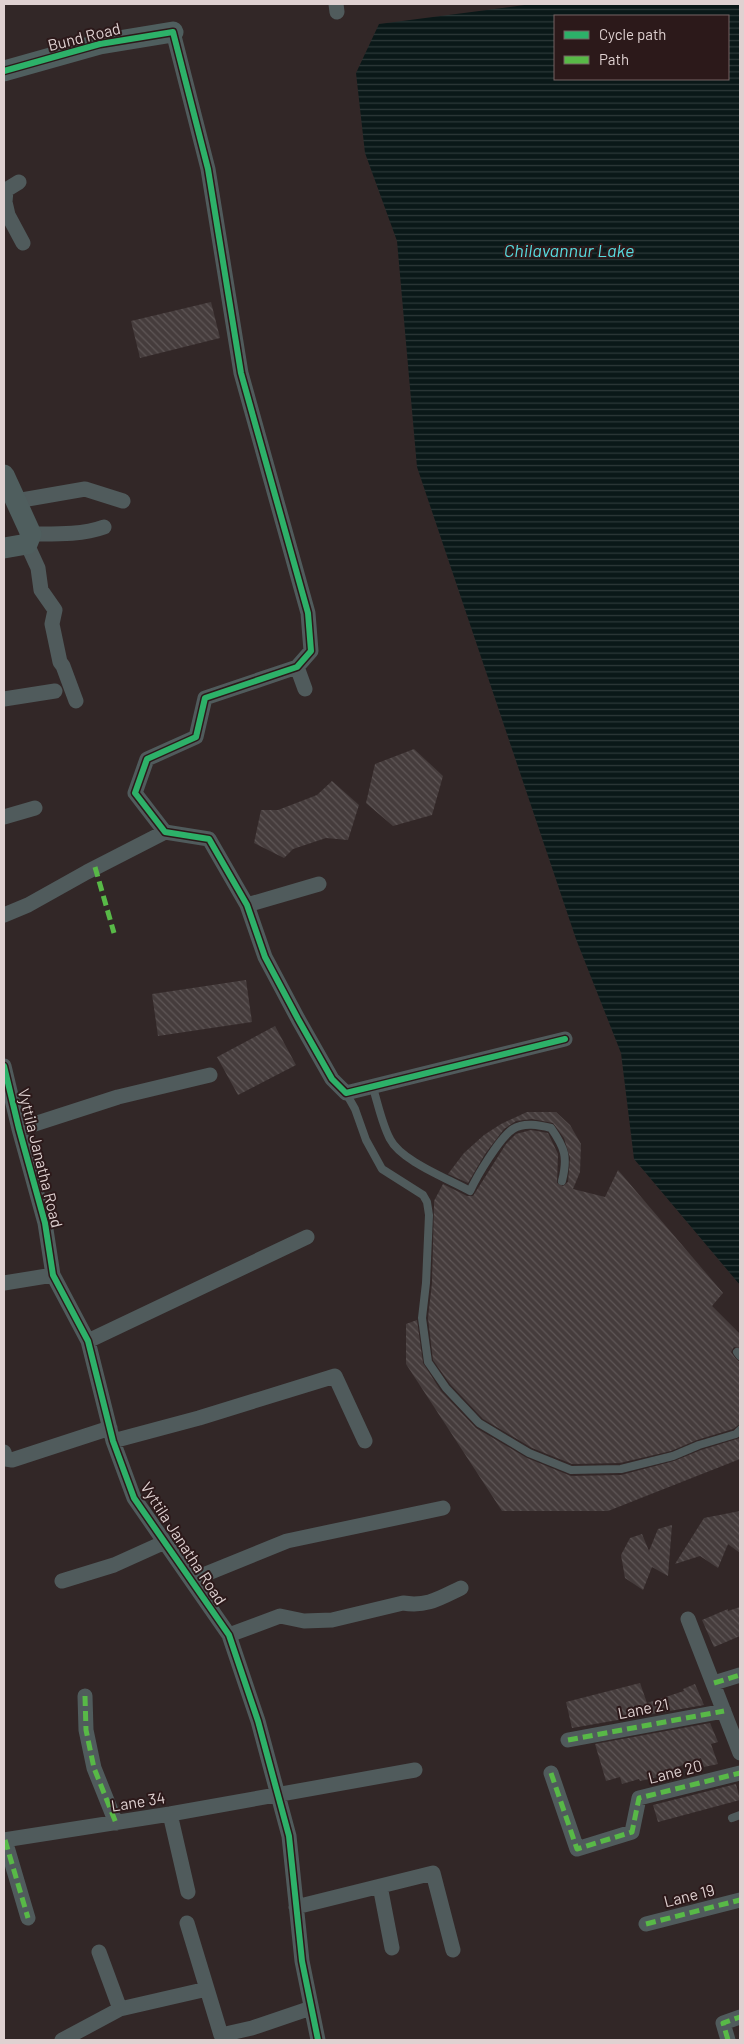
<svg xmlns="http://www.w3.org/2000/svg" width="744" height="2044" font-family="Barlow,sans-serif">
<defs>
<pattern id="water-rules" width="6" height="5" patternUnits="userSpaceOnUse" patternTransform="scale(1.25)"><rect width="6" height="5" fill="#0a1818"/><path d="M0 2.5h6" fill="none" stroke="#2d3939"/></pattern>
<pattern id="building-back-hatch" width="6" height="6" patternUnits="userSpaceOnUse" patternTransform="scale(1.25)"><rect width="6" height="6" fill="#453c3c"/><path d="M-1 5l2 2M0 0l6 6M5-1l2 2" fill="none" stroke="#5f5757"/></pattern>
</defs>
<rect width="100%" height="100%" fill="#322727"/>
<path fill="url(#water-rules)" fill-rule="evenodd" d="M532 4H740V1285L634 1159 621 1053 576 939 417 467 397 241 365 153 356 73 379 24ZM555 16H728V79H555Z"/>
<path fill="url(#building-back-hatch)" d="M211 302 220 338 140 358 131 321Z
M414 749 443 776 432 815 393 826 366 803 375 764Z
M332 781 359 805 348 840 326 838 293 849 284 858 254 843 261 810H278L317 795Z
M246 980 252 1022 158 1036 152 994Z
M275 1026 296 1065 238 1095 217 1057Z
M527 1112H556L570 1125 581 1144 580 1172 573 1189 605 1197 618 1170 723 1293 712 1306 740 1334V1348L734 1347 731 1352 736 1359 740 1362V1424L733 1429 697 1440 671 1451 620 1463 572 1464 532 1448 483 1419 450 1384 433 1360 428 1318 432 1283 434 1207V1201L443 1184 467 1196H473L506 1144 516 1134 531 1130 548 1133 558 1154 557 1183 563 1186 568 1182 570 1158 564 1138 553 1123 532 1119 516 1121 504 1129 485 1154 468 1183 448 1174 464 1153 484 1135 501 1124Z
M417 1320 423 1363 441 1391 476 1428 527 1458 571 1476 621 1475 674 1461 701 1450 740 1438V1459L608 1511H502L406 1364V1324Z
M740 1511V1553L728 1544 718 1568 700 1556 675 1564 704 1518Z
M672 1525 668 1576 652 1567 643 1590 625 1578 621 1555 630 1538 642 1534 649 1551 658 1529Z
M740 1607V1636L714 1647 702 1620 728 1609V1611Z
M640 1683 647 1703 684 1691 683 1689 695 1684 704 1705 572 1728 566 1702Z
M710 1723 718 1742 711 1744 718 1764 704 1767 701 1758 675 1768 676 1773 640 1781 639 1779 622 1784 620 1777 606 1781 595 1744Z
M736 1784 740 1800 658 1822 653 1805Z"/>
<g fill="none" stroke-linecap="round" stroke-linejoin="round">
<path stroke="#505b5c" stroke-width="8" d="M373 1088C378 1104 382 1124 390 1139 401 1161 449 1179 470 1191 477 1176 500 1137 513 1129 524 1122 539 1125 551 1128 565 1148 568 1157 562 1181
M346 1093 355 1109 366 1140 382 1169 423 1195 427 1202 429 1215 426 1283 422 1318 428 1362 446 1388 479 1423 529 1453 571 1470 621 1469 673 1456 699 1445 736 1434 740 1430
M737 1352 740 1356
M732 1818 740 1815"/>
<path stroke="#505b5c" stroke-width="15" d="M336 4 337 12
M173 32 208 169 241 373 308 613 311 651 297 667 205 698 196 737 147 759 135 793 165 832 209 839 247 905 265 957 298 1019 332 1079 346 1093 565 1039
M8 215 23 243
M4 216 8 215 5 202 6 190 19 182
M16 501 85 489 123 501
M31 534C55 534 82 535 104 527
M27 544 38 568 41 590 55 610 52 624 60 662 63 666 76 701
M297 667 305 689
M4 699 55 691
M4 817 35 808
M247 905 319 884
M4 915 28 905 87 872 165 832
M4 1066 19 1129 45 1223 53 1275 88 1341 113 1441 134 1498 229 1635 258 1721 289 1836 302 1961 318 2040
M19 1129 118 1097 210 1075
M4 1283 53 1275
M88 1341 307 1237
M113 1441 199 1418 335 1376 365 1441
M4 1452 6 1459 12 1460 110 1428
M191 1580 287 1541 443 1508
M62 1581 114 1565 165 1542
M688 1619 740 1753
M229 1635 280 1616 304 1621 332 1620 403 1603C427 1607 440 1598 461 1588
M714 1683 740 1675
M85 1696 86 1730 94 1768 116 1823
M568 1740 724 1711
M551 1773 577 1849 632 1832 639 1798 740 1773
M170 1814 188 1892
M4 1840 170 1814 415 1770
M5 1840 28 1918
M380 1886 392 1948
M296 1907 433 1873 453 1950
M187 1923 221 2035 252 2028 311 2008
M646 1924 740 1900
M99 1952 120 2009
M62 2040 120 2009 207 1989
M728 2040 723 2023 740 2017"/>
<path stroke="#4f5e5e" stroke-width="21" d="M4 71 100 44 173 32
M4 475 31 534 27 544 4 548"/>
<path stroke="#58b947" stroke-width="5" stroke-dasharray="10 5" stroke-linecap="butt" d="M95 867 114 933
M714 1683 740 1675
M85 1696 86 1730 94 1768 116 1823
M568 1740 724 1711
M551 1773 577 1849 632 1832 639 1798 740 1773
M5 1840 28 1918
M646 1924 740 1900
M728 2040 723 2023 740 2017"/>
<g stroke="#2c191a" stroke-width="9">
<path id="cycleway" d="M4 71 100 44 173 32 208 169 241 373 308 613 311 651 297 667 205 698 196 737 147 759 135 793 165 832 209 839 247 905 265 957 298 1019 332 1079 346 1093 565 1039
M4 1066 19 1129 45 1223 53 1275 88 1341 113 1441 134 1498 229 1635 258 1721 289 1836 302 1961 318 2040"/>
</g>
<use href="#cycleway" stroke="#2db169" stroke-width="6"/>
</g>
<g text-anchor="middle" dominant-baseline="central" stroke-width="4" stroke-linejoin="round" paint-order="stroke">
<g font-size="16" fill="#dfd1d1" stroke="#2c191a">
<text transform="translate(84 36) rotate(-14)">Bund Road</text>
<text transform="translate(41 1158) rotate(76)">Vyttila Janatha Road</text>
<text transform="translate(184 1543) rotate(57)">Vyttila Janatha Road</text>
<text transform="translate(643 1708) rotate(-11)">Lane 21</text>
<text transform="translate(675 1771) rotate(-14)">Lane 20</text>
<text transform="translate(138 1801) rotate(-9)">Lane 34</text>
<text transform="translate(689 1895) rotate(-14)">Lane 19</text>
</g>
<g font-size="18" font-style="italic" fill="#58dade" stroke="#2c191a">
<text x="569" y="250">Chilavannur Lake</text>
</g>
</g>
<rect width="744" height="2044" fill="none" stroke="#dfd1d1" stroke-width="10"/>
<rect x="554" y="15" width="175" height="65" fill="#2c191a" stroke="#746363"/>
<rect x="564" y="31" width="25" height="8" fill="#2db169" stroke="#746363"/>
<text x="599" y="40" font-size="15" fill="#dfd1d1">Cycle path</text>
<rect x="564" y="56" width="25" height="8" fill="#58b947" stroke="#746363"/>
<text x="599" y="65" font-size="15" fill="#dfd1d1">Path</text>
</svg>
